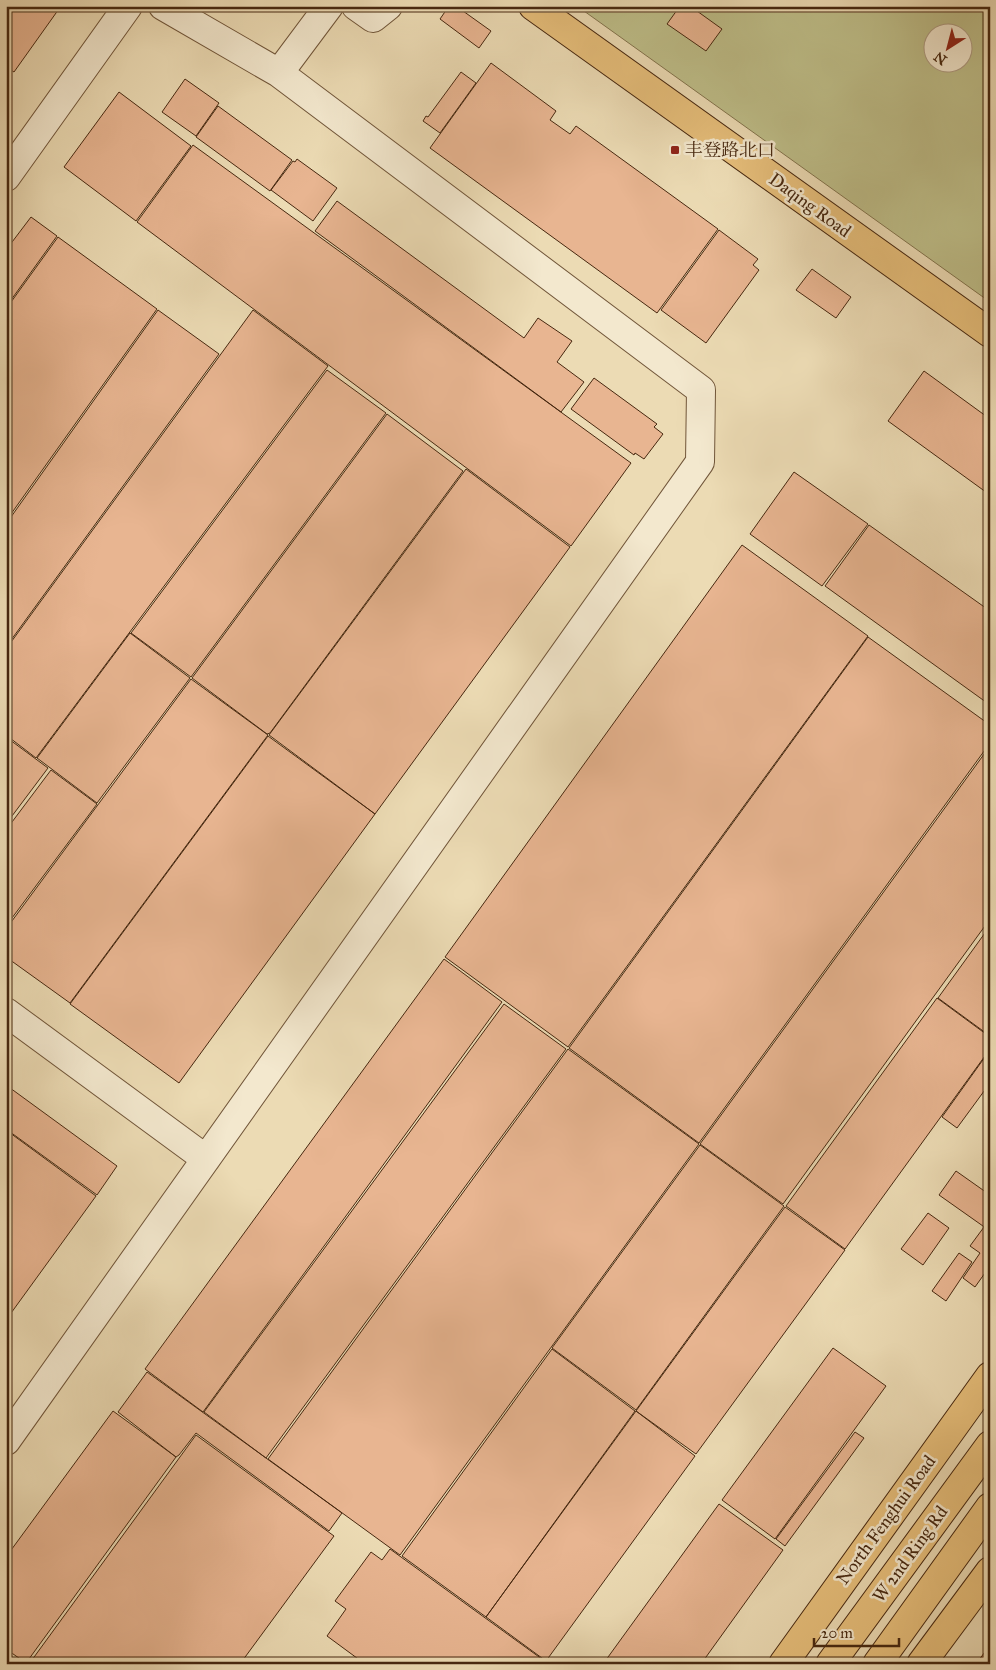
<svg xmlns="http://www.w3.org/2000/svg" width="996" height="1670" font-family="'IM FELL Great Primer','Noto Serif SC',serif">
<rect width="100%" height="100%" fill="#ecdbb4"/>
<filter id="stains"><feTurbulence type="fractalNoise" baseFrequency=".004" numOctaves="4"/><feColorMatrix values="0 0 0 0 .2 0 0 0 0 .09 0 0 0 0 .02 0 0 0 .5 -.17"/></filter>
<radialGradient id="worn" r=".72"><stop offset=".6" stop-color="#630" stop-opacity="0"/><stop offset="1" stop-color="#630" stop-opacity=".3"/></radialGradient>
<path fill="#bebe89" stroke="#82734c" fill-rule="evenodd" d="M577 6H990V302ZM934 32H964V62H934Z"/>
<path fill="#e8b591" stroke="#472810" d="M6 6H61L14 72 6 67Z
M449 6H456L491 31 479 48 440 19Z
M680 6H690L722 29 706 51 667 24Z
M491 63 556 111 550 120 570 134 576 126 718 229 657 313 430 148Z
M461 72 476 83 440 133 423 121 426 116 428 117Z
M185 79 219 103 196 136 162 112Z
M119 92 191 146 136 221 64 167Z
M218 106 292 160 270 191 196 137Z
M193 145 631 463 571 546 137 222Z
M297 159 337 188 313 221 271 190 293 161 295 162Z
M337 201 524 338 538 318 572 341 557 362 584 382 561 412 315 231Z
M31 217 57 236 6 307V250Z
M719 230 758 259 753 265 759 270 706 343 661 310Z
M58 237 157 309 6 521V309Z
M812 269 851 297 836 318 796 290Z
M158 310 219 354 6 647V524Z
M253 310 328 366 36 758 6 735V649Z
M327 370 386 413 191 677 131 633Z
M924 371 990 419V495L888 421Z
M594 378 657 424 654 427 663 434 644 459 635 453 634 455 571 409Z
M387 414 463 471 270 733 267 734 192 678Z
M466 469 570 547 375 814 269 735Z
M794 472 868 524 822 586 750 534Z
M869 525 990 611V705L825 586Z
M742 545 868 636 568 1047 445 957Z
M130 633 190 678 97 803 37 758Z
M868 637 990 725V743L699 1143 569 1048Z
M191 679 268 735 70 1003 6 957V929Z
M268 736 375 814 179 1083 70 1004Z
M6 737 48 768 6 824Z
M990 746V919L783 1204 700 1144Z
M51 770 97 804 6 926V830Z
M990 926V1036L938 998Z
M444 959 502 1002 203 1412 145 1369Z
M937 998 990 1037V1049L845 1249 786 1206Z
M504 1004 566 1049 266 1458 204 1412Z
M568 1049 699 1144 400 1555 268 1459Z
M990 1050V1083L957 1128 942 1117Z
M6 1085 117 1166 97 1195 6 1129Z
M6 1130 96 1196 6 1320Z
M700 1145 784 1206 636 1410 552 1348Z
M956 1171 990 1195V1231L939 1195Z
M785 1207 845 1250 696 1454 636 1411Z
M928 1213 949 1228 923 1265 901 1249Z
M984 1227 990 1231V1266L975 1287 963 1278 980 1253 970 1246Z
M959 1253 972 1262 946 1301 932 1291Z
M833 1348 886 1386 775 1539 722 1500Z
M552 1349 635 1411 486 1617 402 1556Z
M147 1372 342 1513 329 1531 196 1433 179 1455 176 1457 118 1412Z
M113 1411 176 1457 26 1663 6 1649V1557Z
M636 1411 695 1456 546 1661 486 1617Z
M855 1432 864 1438 785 1546 776 1539Z
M196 1435 334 1536 240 1664H29Z
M719 1504 783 1550 701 1664H603Z
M390 1549 546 1662 544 1664H365L327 1636 346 1609 335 1601 371 1552 382 1560Z
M990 1645V1664H976Z"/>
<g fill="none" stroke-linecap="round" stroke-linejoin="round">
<g stroke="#705539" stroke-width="30">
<path id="minor" d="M356 6 373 18 388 6
M279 73 329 6
M6 177 128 6
M6 1012 206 1159
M6 1441 700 462 701 390 279 73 163 6"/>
</g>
<g stroke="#472810" stroke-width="30">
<path id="major" d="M533 6 990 333
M783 1664 990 1376
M921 1664 990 1571"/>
</g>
<g stroke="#472810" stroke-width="30">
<path id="highway" d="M830 1664 990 1445
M877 1664 990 1507"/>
</g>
<use href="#minor" stroke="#f3e8ce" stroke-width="28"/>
<use href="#major" stroke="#e6be7a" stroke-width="28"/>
<use href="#highway" stroke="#e6be7a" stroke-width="28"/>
</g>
<rect fill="#8f2418" stroke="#f3e8ce" stroke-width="2" x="670" y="145" width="10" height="10" rx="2.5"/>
<g text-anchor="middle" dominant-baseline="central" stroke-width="5" stroke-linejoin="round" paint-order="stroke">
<g font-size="18" fill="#472810" stroke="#f3e8ce" text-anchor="start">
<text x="685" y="150">丰登路北口</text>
</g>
<g font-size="18" fill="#472810" stroke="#f3e8ce">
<text transform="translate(810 205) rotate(36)">Daqing Road</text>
<text transform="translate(886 1520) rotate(-54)">North Fenghui Road</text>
<text transform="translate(910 1554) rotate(-54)">W 2nd Ring Rd</text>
</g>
</g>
<rect width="996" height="1670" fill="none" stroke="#ecdbb4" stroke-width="25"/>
<rect x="8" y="8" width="981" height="1655" fill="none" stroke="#472810" stroke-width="2.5"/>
<rect x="12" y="12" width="971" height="1645" fill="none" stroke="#472810"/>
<g transform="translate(948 48) rotate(216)"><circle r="24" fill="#f3e8ce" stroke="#ae9b82"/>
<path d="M0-4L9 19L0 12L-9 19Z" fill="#8f2418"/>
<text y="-8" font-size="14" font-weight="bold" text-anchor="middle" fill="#472810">N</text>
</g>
<path d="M814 1638v8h85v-8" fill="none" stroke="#472810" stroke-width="2.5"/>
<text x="821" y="1638" font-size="15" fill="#472810" stroke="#f3e8ce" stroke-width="4" paint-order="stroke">20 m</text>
<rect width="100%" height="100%" filter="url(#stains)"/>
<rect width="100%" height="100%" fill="url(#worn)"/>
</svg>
